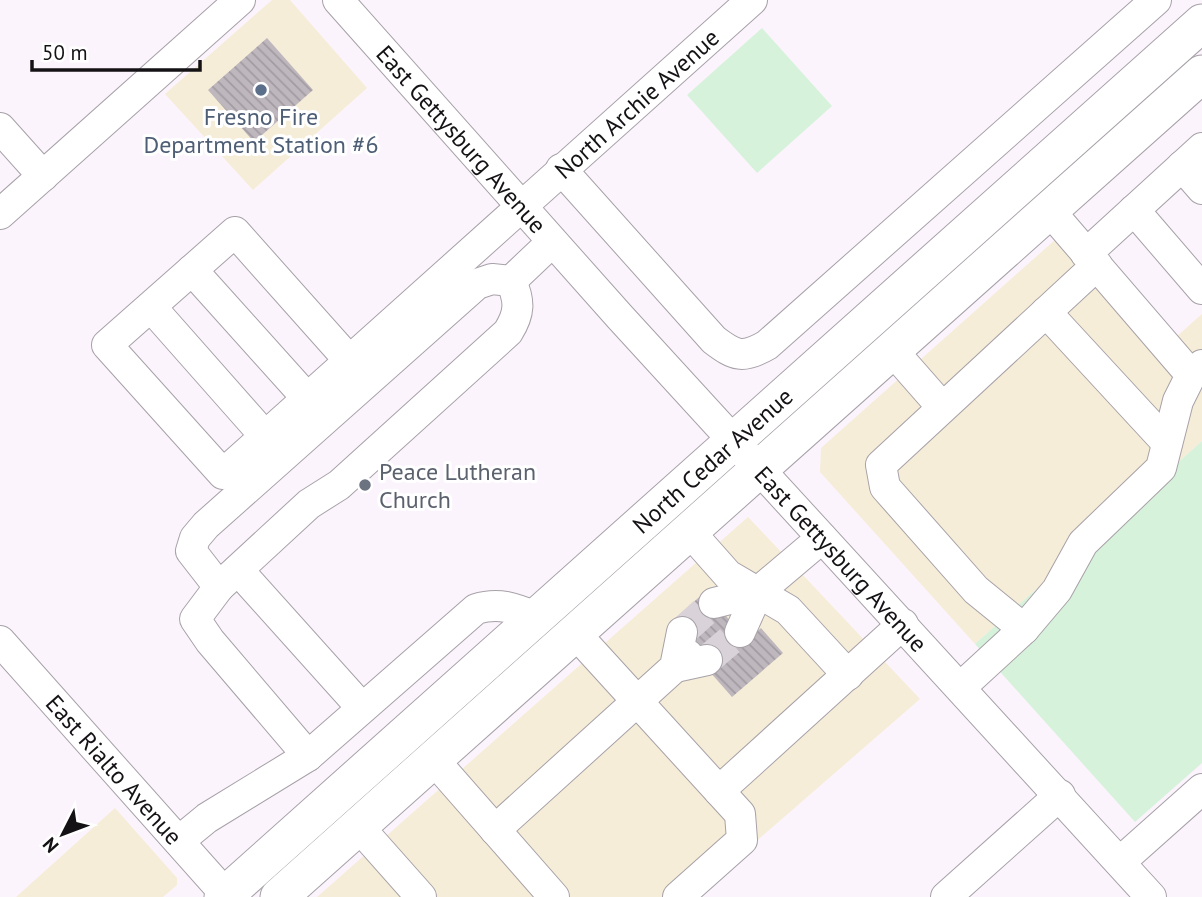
<svg xmlns="http://www.w3.org/2000/svg" width="1202" height="897" font-family="'PT Sans',sans-serif">
<defs>
<pattern id="building-back-hatch" width="6" height="6" patternUnits="userSpaceOnUse" patternTransform="scale(1.75)"><rect width="6" height="6" fill="#beb7be"/><path d="M-1 5l2 2M0 0l6 6M5-1l2 2" fill="none" stroke="#a29ca2"/></pattern>
</defs>
<rect width="100%" height="100%" fill="#fcf4fc"/>
<path fill="#f5edd7" d="M272 0H290L367 88 253 190 165 94Z
M1056 239 1158 353 1202 314V441L975 644 820 472 821 448Z
M748 517 920 699 692 897H317Z
M115 808 177 878V885L163 897H16Z"/>
<path fill="#d7f2db" d="M762 28 832 106 757 173 687 95Z
M1202 441V763L1135 822 975 644Z"/>
<path fill="url(#building-back-hatch)" d="M267 38 313 90 254 142 208 90Z
M705 592 747 640 761 628 783 653 732 697 710 672 715 669 672 621Z"/>
<g fill="none" stroke-linecap="round" stroke-linejoin="round">
<path stroke="#d9d2d9" stroke-width="30" stroke-dasharray="30 15" stroke-linecap="butt" d="M682 632 714 603
M707 660 740 632"/>
<g stroke="#a7a1a8" stroke-width="32">
<g id="minor">
<path id="s1" d="M338 0 620 317 1151 897"/>
<path d="M0 128 43 176"/>
<path d="M1182 166 1202 189"/>
<path d="M561 169 714 340C735 356 743 359 767 345L1156 0"/>
<path d="M1049 210 1191 375"/>
<path d="M1134 210 1202 289"/>
<path d="M0 214 240 0"/>
<path d="M1086 254 1202 148"/>
<path d="M192 270 307 398"/>
<path d="M151 307 265 436"/>
<path d="M1046 312 1167 443"/>
<path d="M892 350 942 407"/>
<path id="s2" d="M349 360 235 232 107 345 223 474 752 0"/>
<path d="M689 531 728 575 788 610 848 675"/>
<path d="M238 570 362 708"/>
<path d="M219 587 191 551 195 538 206 525 477 284 492 279 511 281 552 242"/>
<path d="M714 603 758 592 750 599"/>
<path d="M1024 629 976 590 885 487 881 465 1097 265"/>
<path d="M740 632 758 592 822 538"/>
<path d="M575 633 740 814 742 840 678 897"/>
<path id="s3" d="M0 641 228 897"/>
<path d="M688 655 675 667 707 660"/>
<path d="M961 687 1024 629 1057 590 1083 543 1161 468 1178 401 1191 375 1202 365"/>
<path d="M308 756 210 641 195 619 219 587 309 504 339 485 508 332C520 313 520 301 511 281"/>
<path d="M433 759 554 897"/>
<path d="M719 791 903 624"/>
<path d="M358 826 421 897"/>
<path d="M495 830 675 667 682 632"/>
<path d="M179 841 207 818 308 756 476 609C499 602 514 608 536 617"/>
<path d="M1120 862 1202 789"/>
<path d="M946 897 1060 795"/>
</g>
</g>
<g stroke="#a7a1a8" stroke-width="39">
<g id="major">
<path id="s4" d="M223 897 1202 23"/>
<path d="M279 897 1202 74"/>
</g>
</g>
<use href="#minor" stroke="#fff" stroke-width="30"/>
<use href="#major" stroke="#fff" stroke-width="37"/>
</g>
<circle fill="#5c6f8a" stroke="#fff" stroke-width="2.5" cx="261" cy="90" r="7"/>
<circle fill="#6b7280" stroke="#fff" stroke-width="2.5" cx="365" cy="485" r="7"/>
<g text-anchor="middle" dominant-baseline="central" stroke-width="6" stroke-linejoin="round" paint-order="stroke">
<g font-size="24" fill="#151215" stroke="#fff">
<text stroke="none"><textPath href="#s2" startOffset="1071">North Archie Avenue</textPath></text>
<text stroke="none"><textPath href="#s1" startOffset="186">East Gettysburg Avenue</textPath></text>
<text stroke="none"><textPath href="#s4" startOffset="656">North Cedar Avenue</textPath></text>
<text stroke="none"><textPath href="#s1" startOffset="752">East Gettysburg Avenue</textPath></text>
<text stroke="none"><textPath href="#s3" startOffset="172">East Rialto Avenue</textPath></text>
</g>
<g font-size="24" fill="#4e5e75" stroke="#fff">
<text x="261" y="116">Fresno Fire<tspan x="261" dy="28">Department Station #6</tspan></text>
</g>
<g font-size="24" fill="#5b616d" stroke="#fff" text-anchor="start">
<text x="379" y="471">Peace Lutheran<tspan x="379" dy="28">Church</tspan></text>
</g>
</g>
<g transform="translate(63 834) rotate(228)" stroke="#ffffff" stroke-width="5" paint-order="stroke">
<path d="M0-5L12 26L0 18L-12 26Z" fill="#151215"/>
<text y="-10" font-size="19" font-weight="bold" text-anchor="middle" fill="#151215">N</text>
</g>
<path d="M32 60v10h168v-10" fill="none" stroke="#151215" stroke-width="3.5"/>
<text x="42" y="60" font-size="21" fill="#151215" stroke="#ffffff" stroke-width="5" paint-order="stroke">50 m</text>
</svg>
